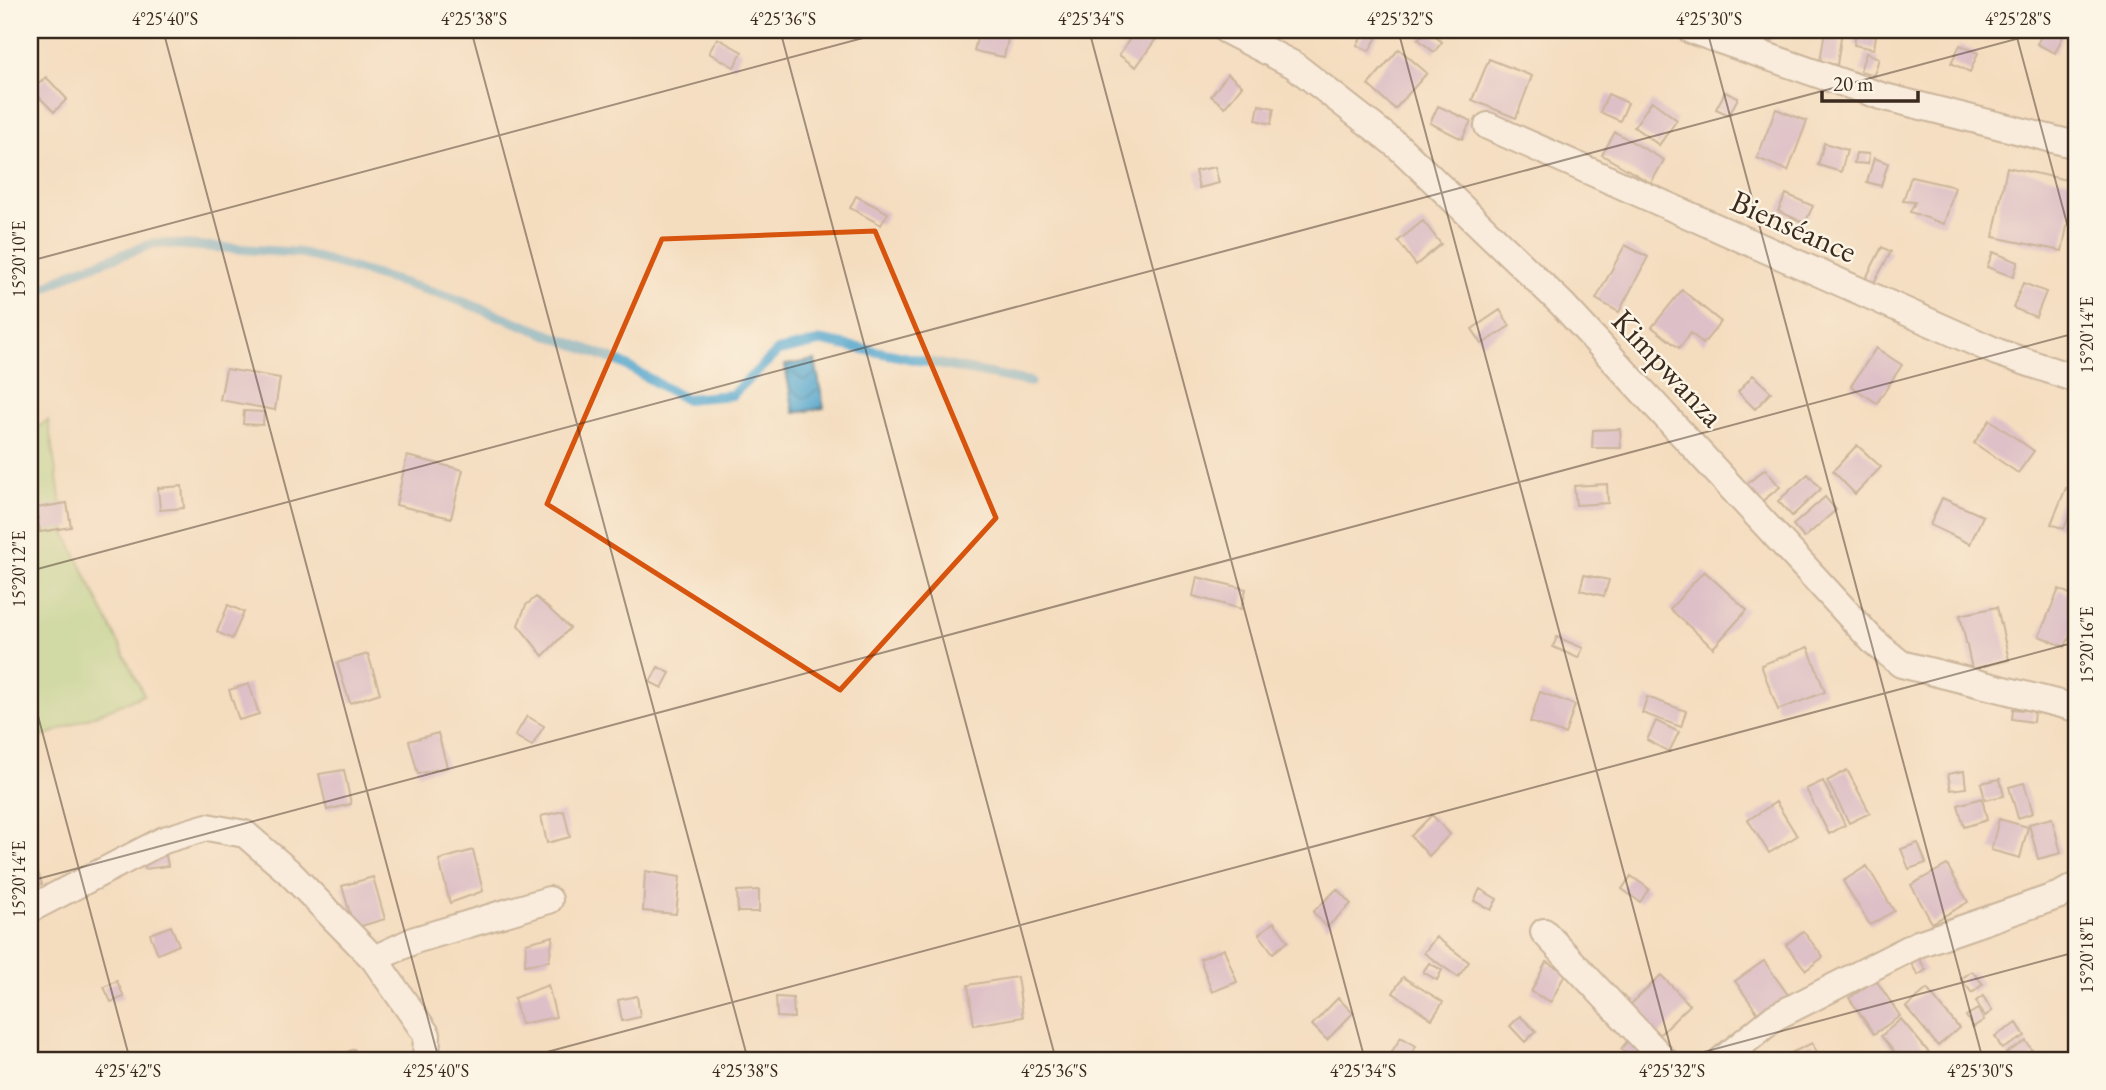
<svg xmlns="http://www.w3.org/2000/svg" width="2106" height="1090" font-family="'EB Garamond',serif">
<defs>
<pattern id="water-waves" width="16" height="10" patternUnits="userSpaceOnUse" patternTransform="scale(1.75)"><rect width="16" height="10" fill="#51a4cc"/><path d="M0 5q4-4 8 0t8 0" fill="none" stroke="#4486a5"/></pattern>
</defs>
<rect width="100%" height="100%" fill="#fcf5e5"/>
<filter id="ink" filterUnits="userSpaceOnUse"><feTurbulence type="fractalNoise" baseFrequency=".0143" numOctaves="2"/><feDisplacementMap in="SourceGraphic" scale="14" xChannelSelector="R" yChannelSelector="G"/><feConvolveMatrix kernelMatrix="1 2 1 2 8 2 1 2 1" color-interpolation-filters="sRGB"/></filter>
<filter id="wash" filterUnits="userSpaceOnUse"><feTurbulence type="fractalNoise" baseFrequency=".00686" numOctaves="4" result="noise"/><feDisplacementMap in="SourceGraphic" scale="28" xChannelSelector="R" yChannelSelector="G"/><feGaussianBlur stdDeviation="1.57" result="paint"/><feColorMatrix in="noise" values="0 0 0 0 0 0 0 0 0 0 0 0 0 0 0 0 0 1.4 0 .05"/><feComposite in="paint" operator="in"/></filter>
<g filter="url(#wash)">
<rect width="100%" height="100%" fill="#f4ddbf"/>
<path fill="#a6d583" stroke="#708050" stroke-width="2" d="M48 420 66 535 144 695 30 742V433Z"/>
<path fill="url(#water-waves)" stroke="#466775" stroke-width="2" d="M815 360 824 408 794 413 785 365Z"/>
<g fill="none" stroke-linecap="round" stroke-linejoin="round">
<path stroke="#51a4cc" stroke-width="10" d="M30 296 76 271 155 243 301 253 450 297 620 362 685 399 732 395 778 351 823 341 1030 382"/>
</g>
<g id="blocks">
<path fill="#c09bd1" d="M979 30H1010L1004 57 974 51Z
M1136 30H1150L1158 36 1136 67 1119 55Z
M1366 30H1381L1369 51 1357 45Z
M1427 30 1442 42 1434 52 1418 39Z
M1747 30H1774L1772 41 1746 36Z
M1825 30H1842L1837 65 1820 62Z
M2044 30H2066L2055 53 2037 44Z
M1856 31 1876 35 1874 49 1854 45Z
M717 38 742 52 734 67 709 53Z
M1960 45 1978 53 1970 72 1951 63Z
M1399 49 1427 73 1395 109 1368 85Z
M1866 53 1879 58 1874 75 1860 71Z
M1489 59 1532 76 1516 118 1472 100Z
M1228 74 1242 86 1225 107 1211 96Z
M46 77 67 99 54 112 32 90Z
M1725 92 1738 98 1729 115 1716 109Z
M1608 94 1628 103 1620 121 1600 112Z
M1652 101 1677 120 1659 145 1634 127Z
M1259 105 1274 108 1271 124 1256 120Z
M1438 106 1471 121 1462 139 1430 123Z
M1776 109 1807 121 1788 171 1757 158Z
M1615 132 1664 160 1651 183 1602 155Z
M1824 143 1847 150 1841 172 1818 165Z
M1856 153 1869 154 1868 164 1854 163Z
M1874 158 1888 163 1881 186 1867 182Z
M1215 167 1219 183 1199 188 1195 171Z
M2007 167 2076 182 2062 251 1993 237Z
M1911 177 1955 187 1944 224 1910 212 1915 202 1903 201Z
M1786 194 1813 206 1805 223 1778 211Z
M856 196 888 213 881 225 850 208Z
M1423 221 1441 244 1416 265 1398 241Z
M1625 245 1648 257 1619 312 1596 299Z
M1882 247 1891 252 1872 286 1864 282Z
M1993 252 2018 262 2013 277 1987 267Z
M2023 283 2046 292 2036 317 2013 308Z
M1682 290 1721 322 1703 344 1691 333 1679 348 1652 327Z
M1500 310 1510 326 1482 344 1472 329Z
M1876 348 1902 365 1877 403 1851 386Z
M226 369 280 378 275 410 220 400Z
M1753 375 1771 392 1755 409 1738 392Z
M244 411 264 412 263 425 243 424Z
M1990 420 2034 451 2018 473 1974 443Z
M1620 429 1621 448H1592L1593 430Z
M1857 445 1881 467 1855 494 1833 471Z
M407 456 463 470 451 518 396 505Z
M1765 469 1780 487 1756 506 1742 488Z
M1808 474 1821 489 1792 516 1778 501Z
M1607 484 1608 503 1576 505 1574 486Z
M182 486 184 508 160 510 158 488Z
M2066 488 2076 492V499L2064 529 2051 524Z
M1825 497 1836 510 1804 538 1793 525Z
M1942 498 1983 516 1970 544 1930 525Z
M67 503 71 527 40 532 36 508Z
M1704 571 1747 610 1713 648 1670 609Z
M1584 575 1609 580 1604 596 1580 590Z
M1197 577 1246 589 1241 609 1193 596Z
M2059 589 2076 597V622L2065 647 2039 636Z
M536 597 570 628 543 656 518 625 526 605Z
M228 605 244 612 232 639 217 632Z
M1997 607 2009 660 1972 669 1960 615Z
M1557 637 1583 648 1578 658 1553 647Z
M1808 647 1825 692 1778 710 1761 665Z
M368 654 380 693 350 703 337 663Z
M658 667 670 673 662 688 650 682Z
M249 684 259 714 239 720 229 690Z
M1540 692 1575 705 1565 734 1530 722Z
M1647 697 1686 711 1681 727 1642 713Z
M2013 709 2034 711 2033 722 2012 719Z
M527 716 544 726 532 746 515 736Z
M1656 721 1679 732 1669 752 1647 740Z
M438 733 447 767 418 774 409 741Z
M344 770 351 804 327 810 319 774Z
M1847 770 1870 813 1849 823 1827 781Z
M1964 771 1966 788 1951 790 1948 774Z
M2000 779 2004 796 1985 800 1981 783Z
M1823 781 1845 825 1829 834 1806 789Z
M2024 783 2033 813 2018 818 2009 787Z
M1982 798 1987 820 1964 827 1958 805Z
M1776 802 1797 836 1769 853 1748 820Z
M564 811 570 837 547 843 541 816Z
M1432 815 1450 834 1429 856 1411 836Z
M2052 818 2061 853 2038 859 2029 824Z
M1999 819 2028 827 2020 858 1991 850Z
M1918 843 1926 863 1909 869 1901 849Z
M30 848 42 884 30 888Z
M473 850 483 891 450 903 439 860Z
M165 851 168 866 145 869 143 854Z
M1947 865 1968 902 1932 923 1911 885Z
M1867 866 1894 911 1870 925 1843 881Z
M645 871 680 877 676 914 643 911Z
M1631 876 1649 889 1640 902 1622 889Z
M373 877 385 919 354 928 342 886Z
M1337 889 1351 904 1327 927 1313 912Z
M1480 889 1497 899 1491 910 1474 901Z
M759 890V912H738L737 891Z
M1274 922 1288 941 1273 953 1259 934Z
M171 926 179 945 158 954 150 934Z
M1803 931 1823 957 1806 970 1786 945Z
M553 936 549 961 525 965 526 943Z
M1436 937 1469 962 1458 977 1424 953Z
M1224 949 1237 982 1212 992 1200 959Z
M1918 957 1926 970 1918 975 1910 962Z
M1764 961 1791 999 1762 1019 1735 981Z
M1546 962 1566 972 1551 1002 1531 992Z
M1429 963 1442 970 1437 980 1423 972Z
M1972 971 1983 984 1972 993 1961 979Z
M1661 975 1690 1005 1657 1037 1628 1007Z
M1017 977 1023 1017 974 1025 968 985Z
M1403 977 1443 1002 1432 1019 1393 993Z
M1876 980 1900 1016 1874 1034 1849 998Z
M117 981 124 997 111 1002 104 987Z
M548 985 556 1017 521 1024 514 998Z
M1927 989 1959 1028 1938 1046 1906 1007Z
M637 996 640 1017 622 1021 618 1000Z
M1983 996 1992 1011 1985 1016 1976 1001Z
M776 997 793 998 794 1018 777 1017Z
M1338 998 1353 1013 1327 1040 1312 1025Z
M1978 1009 1984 1020 1973 1027 1966 1016Z
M1520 1016 1536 1031 1525 1042 1510 1026Z
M1901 1019 1930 1054 1923 1060H1901L1881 1036Z
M2017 1023 2025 1036 2002 1049 1995 1036Z
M1401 1037 1416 1046 1408 1060 1391 1053Z
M1630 1038 1653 1060H1633L1621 1049Z
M2026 1041 2035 1055 2028 1060H2011L2006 1053Z
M1812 1043 1821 1060H1793L1789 1054Z
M354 1049 361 1060H338L337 1057Z"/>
</g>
</g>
<g filter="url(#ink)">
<use href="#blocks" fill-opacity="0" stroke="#98846e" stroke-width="2"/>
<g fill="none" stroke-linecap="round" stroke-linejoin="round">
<g stroke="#98846e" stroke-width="30">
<path id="street" d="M1226 30 1294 65 1399 147 1562 304 1873 641 1901 664 2076 708
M1691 30 1881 96 2076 145
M1488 126 1997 352 2076 379
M30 909 164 840 207 827 245 834 288 871 374 959 427 1035 426 1060
M1544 932 1664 1060
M374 959 415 940 549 900
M1722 1060 1775 1017 1918 944 2060 895 2076 886"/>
</g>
<use href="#street" stroke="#fff" stroke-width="26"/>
</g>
</g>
<path d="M0 0H2106V1090H0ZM875 231 996 518 840 690 547 504 662 239Z" fill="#f4ddbf" fill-opacity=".55" fill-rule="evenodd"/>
<path fill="none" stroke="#d7540e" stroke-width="5" stroke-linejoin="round" d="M875 231 996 518 840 690 547 504 662 239Z"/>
<path fill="none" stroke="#3b2a1e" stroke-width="2" stroke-opacity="0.45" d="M163 30 439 1060M471 30 748 1060M780 30 1056 1060M1089 30 1365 1060M1398 30 1674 1060M1707 30 1983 1060M2015 30 2076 257M30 261 893 30M30 571 2050 30M30 686 130 1060M30 881 2076 333M517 1060 2076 642M1674 1060 2076 952"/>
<g text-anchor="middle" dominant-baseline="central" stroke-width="5" stroke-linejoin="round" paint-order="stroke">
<g font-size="32" fill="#3b2a1e" stroke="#fcf5e5">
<text transform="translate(1794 226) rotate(24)">Bienséance</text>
<text transform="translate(1668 368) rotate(47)">Kimpwanza</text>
</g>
</g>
<rect width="2106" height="1090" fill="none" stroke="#fcf5e5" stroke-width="77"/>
<path d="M1822 91v10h96v-10" fill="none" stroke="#3b2a1e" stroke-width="3.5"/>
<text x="1833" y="91" font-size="21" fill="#3b2a1e" stroke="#fcf5e5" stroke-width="5" paint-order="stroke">20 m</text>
<rect x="38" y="38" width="2030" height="1014" fill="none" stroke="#3b2a1e" stroke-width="2.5"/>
<g font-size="18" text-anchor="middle" fill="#3b2a1e">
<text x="165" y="25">4°25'40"S</text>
<text x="474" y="25">4°25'38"S</text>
<text x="783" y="25">4°25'36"S</text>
<text x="1091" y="25">4°25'34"S</text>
<text x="1400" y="25">4°25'32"S</text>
<text x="1709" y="25">4°25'30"S</text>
<text x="2018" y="25">4°25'28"S</text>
<text transform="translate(19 259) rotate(-90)" y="6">15°20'10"E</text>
<text transform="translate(2087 335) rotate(-90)" y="6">15°20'14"E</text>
<text transform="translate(19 569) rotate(-90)" y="6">15°20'12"E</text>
<text transform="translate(2087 645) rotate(-90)" y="6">15°20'16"E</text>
<text transform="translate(19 879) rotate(-90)" y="6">15°20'14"E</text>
<text transform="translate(2087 955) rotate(-90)" y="6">15°20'18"E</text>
<text x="128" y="1077">4°25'42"S</text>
<text x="436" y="1077">4°25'40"S</text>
<text x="745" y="1077">4°25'38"S</text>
<text x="1054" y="1077">4°25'36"S</text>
<text x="1363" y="1077">4°25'34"S</text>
<text x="1672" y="1077">4°25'32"S</text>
<text x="1980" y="1077">4°25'30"S</text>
</g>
</svg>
